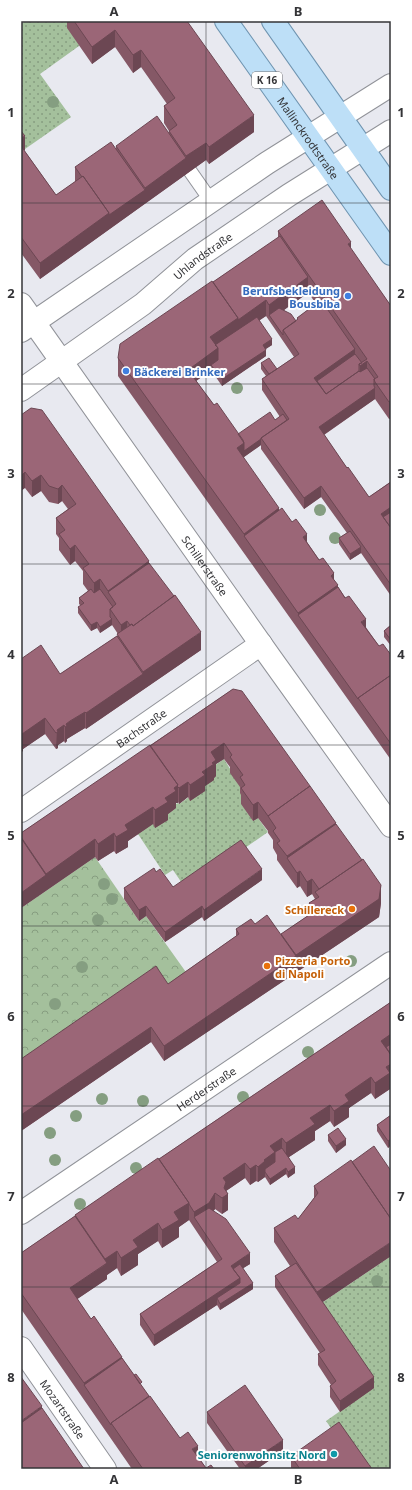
<svg xmlns="http://www.w3.org/2000/svg" width="412" height="1490" font-family="'Noto Sans',sans-serif">
<defs>
<pattern id="park-crowns" width="20" height="18" patternUnits="userSpaceOnUse"><rect width="20" height="18" fill="#a4c09c"/><path d="M2 6a3 3 0 1 1 6 0M12 15a3 3 0 1 1 6 0" fill="none" stroke="#869d80"/></pattern>
<pattern id="garden-dots" width="8" height="8" patternUnits="userSpaceOnUse"><rect width="8" height="8" fill="#a4c09c"/><path d="M2 2h.1M6 6h.1" fill="none" stroke="#869d80" stroke-width="1.8" stroke-linecap="round"/></pattern>
</defs>
<rect width="100%" height="100%" fill="#e8e9f0"/>
<path fill="url(#park-crowns)" d="M95 857 139 921 146 916 193 982 21 1075V908Z"/>
<path fill="url(#garden-dots)" d="M26 21H77L79 46 40 74 71 117 25 149 21 145V24Z
M224 759 243 790 253 821 258 818 268 832 186 889 173 870 165 875 138 834 176 808 174 805 178 803 179 804 202 788 211 768Z
M391 1256V1469H360L326 1421 373 1388 317 1306Z"/>
<g fill="none" stroke-linecap="round" stroke-linejoin="round">
<g stroke="#919399" stroke-width="15">
<path id="lane" d="M190 171 211 201"/>
</g>
<g stroke="#919399" stroke-width="24">
<g id="street">
<path id="s1" d="M21 304 270 657 391 826"/>
<path d="M21 331 267 163 391 85"/>
<path id="s2" d="M21 390 143 304 195 259 289 195 391 131"/>
<path id="s3" d="M21 811 261 644"/>
<path id="s4" d="M21 1213 391 963"/>
<path id="s5" d="M21 1348 105 1469"/>
</g>
</g>
<g stroke="#7095b1" stroke-width="24">
<g id="primary">
<path id="s6" d="M226 21 391 254"/>
<path d="M273 21 391 189"/>
</g>
</g>
<use href="#lane" stroke="#fff" stroke-width="13"/>
<use href="#street" stroke="#fff" stroke-width="22"/>
<use href="#primary" stroke="#bddff7" stroke-width="22"/>
</g>
<g fill="#859e81">
<circle cx="53" cy="102" r="6"/>
<circle cx="237" cy="388" r="6"/>
<circle cx="320" cy="510" r="6"/>
<circle cx="335" cy="538" r="6"/>
<circle cx="104" cy="884" r="6"/>
<circle cx="112" cy="899" r="6"/>
<circle cx="98" cy="920" r="6"/>
<circle cx="351" cy="961" r="6"/>
<circle cx="82" cy="967" r="6"/>
<circle cx="55" cy="1004" r="6"/>
<circle cx="308" cy="1052" r="6"/>
<circle cx="243" cy="1097" r="6"/>
<circle cx="102" cy="1099" r="6"/>
<circle cx="143" cy="1101" r="6"/>
<circle cx="76" cy="1116" r="6"/>
<circle cx="50" cy="1133" r="6"/>
<circle cx="55" cy="1160" r="6"/>
<circle cx="136" cy="1168" r="6"/>
<circle cx="80" cy="1204" r="6"/>
<circle cx="377" cy="1281" r="6"/>
</g>
<path fill="#855866" fill-rule="evenodd" d="M67 21H187L254 132 209 164 206 160 40 279 21 253V131L25 150H24L56 195 75 182V167L116 148V146L169 133V131L164 123V106L167 104 141 67 133 73 115 47 92 64 67 28Z
M278 231 351 250 391 306V418L389 419 375 399 324 435 347 468 369 497 390 482V478L391 477V596L361 553 350 560 339 544V538L347 533 321 497 304 509 261 449V445L244 457V459L279 510 307 542 334 581 338 587 379 646 391 655V760L118 376V358L213 282 278 238ZM308 292 316 304 297 318V320L296 321 284 310 288 307 297 309 298 300 308 293ZM266 316 294 357 277 369 261 363V369L266 376 262 379V390L280 417 275 420 238 434 214 405 196 381 211 370 222 386 266 356 265 349 272 345 259 320Z
M21 415 149 563 201 650 86 729 85 728 70 737 67 739V741L65 743 64 741 58 745V748L56 749 45 734 23 749V751L21 752V659L60 674 117 636 118 634 112 625 100 633 97 628 91 631 78 613V607L81 606 79 604V598L88 591 83 584V571L75 561 70 565 59 550V538L56 534V518L68 509 62 501 58 504 49 502 41 491 32 497 25 488Z
M391 625V646L384 637V631Z
M233 689 336 824 381 903 379 917 164 1061 151 1042 21 1131V1059L168 984 236 936V929L255 924 281 935V934L309 915V903L315 899 312 894 307 897 300 886 297 888 277 860V855L273 848V840L268 833V831L258 818 253 821 241 804V795L240 793V787L230 773V767L224 759 216 764V776L214 778V780L205 786V791L190 801 188 797 179 804 178 802 176 803V808L168 814V820L155 828 153 824 128 841V847L116 854 114 851 98 861 95 857 21 908V833Z
M156 872 173 887 262 880 204 921 202 917 165 942 146 916 139 921 124 899V888Z
M391 1002V1079L390 1080V1089L375 1099 371 1093 349 1108V1117L334 1127 330 1121 315 1131V1140L289 1157 295 1173 288 1178 286 1174 270 1185 265 1177 258 1182 256 1181 250 1185 245 1178 226 1191 228 1210 222 1214 215 1209 213 1211 250 1264 243 1268 253 1289 220 1310 217 1305 154 1346 140 1325V1314L217 1262 189 1220 179 1227V1237L162 1248 158 1241 138 1254V1265L121 1276 117 1268 107 1275V1279L77 1299 91 1319 122 1358 142 1387 180 1438 198 1456 206 1468 214 1469H132L21 1309V1253L75 1216V1215L159 1159Z
M391 1115V1145L388 1148 377 1131V1125Z
M328 1135 346 1145 336 1153 328 1141Z
M314 1186 391 1256 322 1302 374 1388 340 1412 330 1397V1386L331 1385 318 1365V1354L320 1353 275 1287V1276L290 1266 274 1242V1228L298 1219 314 1198Z
M207 1412 283 1451 257 1469H240L207 1423Z
M291 1456 372 1469H291Z"/>
<path fill="#6c4753" d="M115 30V47L92 64V47Z
M141 50V67L133 73V55Z
M254 115V132L209 164V147Z
M25 136V150L21 152V138Z
M206 143V160L40 279V263L109 213 145 190V188L186 158V156Z
M351 242V259L348 244Z
M308 277V293L298 300 297 309V285Z
M288 291V307L272 319 269 315V321V305Z
M266 300V316L238 335V320Z
M238 318V335L218 366 211 365V370L188 387V370L210 337Z
M272 339V345L263 351V345Z
M355 349V360L314 382V378Z
M266 350V356L222 386V379Z
M367 361V378L360 383V366Z
M375 388V399L319 438V427Z
M391 401V418L389 419V402Z
M261 439V445L244 457V460L237 448 244 443Z
M25 472V488L21 491V476Z
M41 475V491L32 497V481Z
M62 485V501L58 504V489Z
M321 486V497L304 509V498Z
M391 507V518L381 519V514Z
M279 508V526L244 536V534Z
M307 534V550L303 537Z
M75 545V561L70 565V549Z
M361 547V553L350 560V554Z
M149 561V577L108 592V591Z
M334 573V588L338 585V601L298 615V629V613L331 576Z
M100 579V595L94 599V583Z
M112 619V625L100 633V627Z
M366 619V633L361 622Z
M127 621V635L121 639V625Z
M97 622V628L91 631V625Z
M201 632V650L86 729V713L143 674V672Z
M85 712V728L67 739V741L65 743V727L66 724Z
M45 718V734L23 749V751L21 752V736L22 734Z
M64 725V741L58 745V748L56 749 57 730Z
M224 743V759L216 764V776L214 778V780L205 786V791L190 801V785L202 772 211 752Z
M188 782V797L179 804V788Z
M178 785V803H176V808L168 814V820L155 828V810L174 788Z
M258 802V818L253 821V805Z
M153 807V824L128 841V847L116 854V837L125 825Z
M336 823V840L287 858V856Z
M114 833V851L98 861V844Z
M95 839V857L21 908V893L46 875V874Z
M262 869V880L204 921V910Z
M300 871V886L297 888V873Z
M312 879V894L307 897V882Z
M381 885V903L379 917 164 1061V1046L296 956V955Z
M146 906V916L139 921V910Z
M202 906V917L165 942V932Z
M151 1027V1042L21 1131V1115Z
M391 1034V1050L381 1051V1041Z
M391 1064V1079L390 1080V1089L375 1099V1083L386 1067Z
M371 1077V1093L349 1108V1117L334 1127V1111L345 1095Z
M330 1105V1121L315 1131V1140L286 1159V1143L310 1118Z
M282 1138V1154L275 1168 265 1172V1177L258 1182V1167L264 1160 270 1146Z
M346 1139V1145L336 1153V1146Z
M391 1139V1145L388 1148V1141Z
M245 1163V1178L226 1191 228 1194V1210L222 1214 223 1178Z
M256 1165V1181L250 1185V1169Z
M295 1167V1173L288 1178V1172Z
M286 1168V1174L270 1185V1179Z
M215 1193V1209L209 1219 194 1217V1212Z
M189 1203V1220L179 1227V1237L162 1248V1230L174 1212Z
M158 1223V1241L138 1254V1265L121 1276V1258L133 1240Z
M391 1242V1256L317 1306V1292Z
M117 1251V1268L107 1275V1279L70 1304V1288L105 1265V1259Z
M250 1253V1264L234 1274 231 1266Z
M240 1278V1289L217 1298V1305L154 1346V1335Z
M253 1283V1289L220 1310V1304Z
M122 1357V1372L84 1385V1383Z
M374 1377V1388L340 1412V1401Z
M42 1406V1422L21 1436V1421Z
M283 1440V1451L257 1469H245V1466Z
M198 1446V1462L192 1449Z"/>
<path fill="#9b6677" stroke="#6c4753" d="M74 21H187L254 115 209 147 206 143 186 156 169 131 177 125 164 106 175 98 141 50 133 55 115 30 92 47Z
M157 116 186 158 145 188 116 146Z
M21 131 25 136 21 138Z
M111 142 145 190 109 215V213L83 176 82 177 75 167Z
M21 146 56 195 83 176 109 213 40 263 21 237Z
M322 200 351 242 348 244 391 306V401L389 402 375 382 374 379 378 377 367 361 360 366 359 364 367 359 278 231Z
M280 236 308 277 297 285 298 287 297 293 288 291 269 305 266 300 238 320V318L213 282Z
M212 281 238 318 210 337 218 348 188 370 214 405 217 403 243 440 244 443 237 448 279 508 244 534 118 358 120 344Z
M321 300 355 349 314 378 326 394 359 371 360 372 367 368 375 379H374V386L375 388 319 427 347 468 348 467 369 497 391 482V507L381 514 391 528V585L321 486 304 498 261 438 289 419 262 379 299 354 283 330 298 319 297 318Z
M279 308 291 314 296 321 283 330V335L269 315Z
M257 317 272 339 263 345 266 350 222 379 211 365 218 360V348L215 345Z
M355 354 362 363 359 364V371L326 394 317 381Z
M269 358 277 369 269 374 261 363Z
M31 408 42 410 149 561 108 591 100 579 94 583 83 568 89 564 75 545 70 549 59 534 65 530 56 518 76 504 62 485 58 489 49 486 41 475 32 481 25 472 21 476V415Z
M270 412 275 420 283 414 287 420 261 438V439L244 451V443L238 434Z
M282 508 292 522 296 519 307 534 303 537 319 560 323 558 334 573 331 576 338 585 298 613 244 536Z
M391 512V528L383 517Z
M350 531 361 547 350 554 339 538Z
M149 563 174 596 133 626 132 624 130 625 127 621 121 625 110 609 116 604 108 592Z
M338 587 345 598 349 596 366 619 361 622 379 646 383 644 391 655V662L390 663H391V675L358 698V699L298 615Z
M91 589 94 593 100 589 113 607 110 609V617L112 619 100 627 97 622 91 625 78 607 84 603 79 598Z
M175 595 201 632 143 672 117 634 132 624 133 626Z
M391 625V640L384 631Z
M117 636 143 674 86 713 85 712 70 721 66 724 67 726 65 727 64 725 57 730 58 732 56 733 45 718 22 734 23 735 21 736V659L41 645 60 674Z
M391 675V744L358 698Z
M233 689 242 691 310 786 268 816 258 802 253 805 241 788 245 785 240 777 243 775 230 757 232 755 224 743 211 752 216 760 212 763 214 764 202 772 205 775 190 785 188 782 179 788 177 786 178 785 150 746Z
M150 745 178 785 174 788 176 791 165 798 168 802 155 810 153 807 125 825 128 830 116 837 114 833 98 844 95 839 46 874 21 837V833Z
M310 786 336 823 287 856 277 843 280 841 273 831 276 828 268 816Z
M336 824 362 860 319 889 312 879 307 882 300 871 297 873 287 858Z
M21 838 46 875 21 893Z
M241 840 262 869 204 910 202 906 165 932 146 906 139 910 124 888 154 868 156 872 160 869 173 887Z
M363 859 381 885 379 899 296 955 281 934 315 911 309 903 319 897 315 892Z
M267 915 296 956 164 1046 151 1027 21 1115V1059L156 966 168 984 239 934 236 929 251 919 255 924Z
M391 1002V1034L381 1041 391 1055V1064L386 1067 390 1073 375 1083 371 1077 345 1095 349 1101 334 1111 330 1105 310 1118 315 1124 286 1143 282 1138 270 1146 275 1152 264 1160 265 1161 258 1167 256 1165 250 1169 245 1163 223 1178 226 1182 224 1188 228 1194 222 1198 215 1193 209 1203 194 1212 189 1204V1203L159 1159Z
M391 1044V1055L386 1047Z
M391 1115V1139L388 1141 377 1125Z
M338 1128 346 1139 336 1146 328 1135Z
M374 1146 391 1171V1219L352 1162Z
M282 1148 295 1167 288 1172 286 1168 270 1179 265 1172V1169L275 1162V1152Z
M158 1158 189 1203 174 1212 179 1220 162 1230 158 1223 133 1240 138 1247 121 1258 117 1251 105 1259 75 1215Z
M351 1160 391 1219V1242L317 1292 274 1228 295 1215 298 1219 318 1193 314 1186Z
M209 1208 226 1219 250 1253 231 1266 240 1278 154 1335 140 1314 222 1259 194 1217Z
M75 1216 107 1263 70 1288 91 1319 94 1316 122 1357 84 1383 21 1293V1253Z
M296 1263 374 1377 340 1401 330 1386 336 1381 318 1354 325 1350 275 1276Z
M240 1264 253 1283 220 1304 217 1298 240 1283V1278L233 1269Z
M122 1358 149 1396 111 1423V1425L84 1385Z
M136 1374 142 1382 140 1384 134 1375Z
M21 1377 42 1406 21 1421Z
M245 1385 283 1440 245 1466 207 1412Z
M150 1396 180 1438 188 1432 198 1446 192 1449 206 1468 211 1465 214 1469H143L111 1423Z
M42 1408 84 1469H21V1423Z
M339 1422 372 1469H300L291 1456Z"/>
<path fill="none" stroke="#343437" stroke-width="1" stroke-opacity="0.55" d="M206 21V1469M21 203H391M21 384H391M21 564H391M21 745H391M21 926H391M21 1106H391M21 1287H391"/>
<g fill="#3f7fe0" stroke="#fff" stroke-width="1.5">
<circle cx="348" cy="296" r="4"/>
<circle cx="126" cy="371" r="4"/>
</g>
<g fill="#e8710a" stroke="#fff" stroke-width="1.5">
<circle cx="352" cy="909" r="4"/>
<circle cx="267" cy="966" r="4"/>
</g>
<circle fill="#0f9aa8" stroke="#fff" stroke-width="1.5" cx="334" cy="1454" r="4"/>
<g text-anchor="middle" dominant-baseline="central" stroke-width="4" stroke-linejoin="round" paint-order="stroke">
<rect fill="#fff" stroke="#717173" stroke-width="1" x="252" y="72" width="30" height="16" rx="3"/>
<g font-size="10" font-weight="bold" fill="#343437">
<text x="267" y="80">K 16</text>
</g>
<g font-size="11" fill="#343437" stroke="#fff">
<text stroke="none"><textPath href="#s6" startOffset="143">Mallinckrodtstraße</textPath></text>
<text stroke="none"><textPath href="#s2" startOffset="226">Uhlandstraße</textPath></text>
<text stroke="none"><textPath href="#s1" startOffset="320">Schillerstraße</textPath></text>
<text stroke="none"><textPath href="#s3" startOffset="146">Bachstraße</textPath></text>
<text stroke="none"><textPath href="#s4" startOffset="223">Herderstraße</textPath></text>
<text stroke="none"><textPath href="#s5" startOffset="74">Mozartstraße</textPath></text>
</g>
<g font-size="11" font-weight="bold" fill="#366cbe" stroke="#fff" text-anchor="end">
<text x="340" y="290">Berufsbekleidung<tspan x="340" dy="13">Bousbiba</tspan></text>
<text x="134" y="371" text-anchor="start">Bäckerei Brinker</text>
</g>
<g font-size="11" font-weight="bold" fill="#c56008" stroke="#fff" text-anchor="end">
<text x="344" y="909">Schillereck</text>
<text x="275" y="960" text-anchor="start">Pizzeria Porto<tspan x="275" dy="13">di Napoli</tspan></text>
</g>
<g font-size="11" font-weight="bold" fill="#0d838f" stroke="#fff" text-anchor="end">
<text x="326" y="1454">Seniorenwohnsitz Nord</text>
</g>
</g>
<rect width="412" height="1490" fill="none" stroke="#ffffff" stroke-width="44"/>
<rect x="22" y="22" width="368" height="1446" fill="none" stroke="#343437" stroke-width="1.5"/>
<g font-size="13" text-anchor="middle" font-weight="bold" fill="#343437">
<text x="114" y="16">A</text>
<text x="298" y="16">B</text>
<text x="11" y="117">1</text>
<text x="401" y="117">1</text>
<text x="11" y="298">2</text>
<text x="401" y="298">2</text>
<text x="11" y="478">3</text>
<text x="401" y="478">3</text>
<text x="11" y="659">4</text>
<text x="401" y="659">4</text>
<text x="11" y="840">5</text>
<text x="401" y="840">5</text>
<text x="11" y="1021">6</text>
<text x="401" y="1021">6</text>
<text x="11" y="1201">7</text>
<text x="401" y="1201">7</text>
<text x="11" y="1382">8</text>
<text x="401" y="1382">8</text>
<text x="114" y="1484">A</text>
<text x="298" y="1484">B</text>
</g>
</svg>
